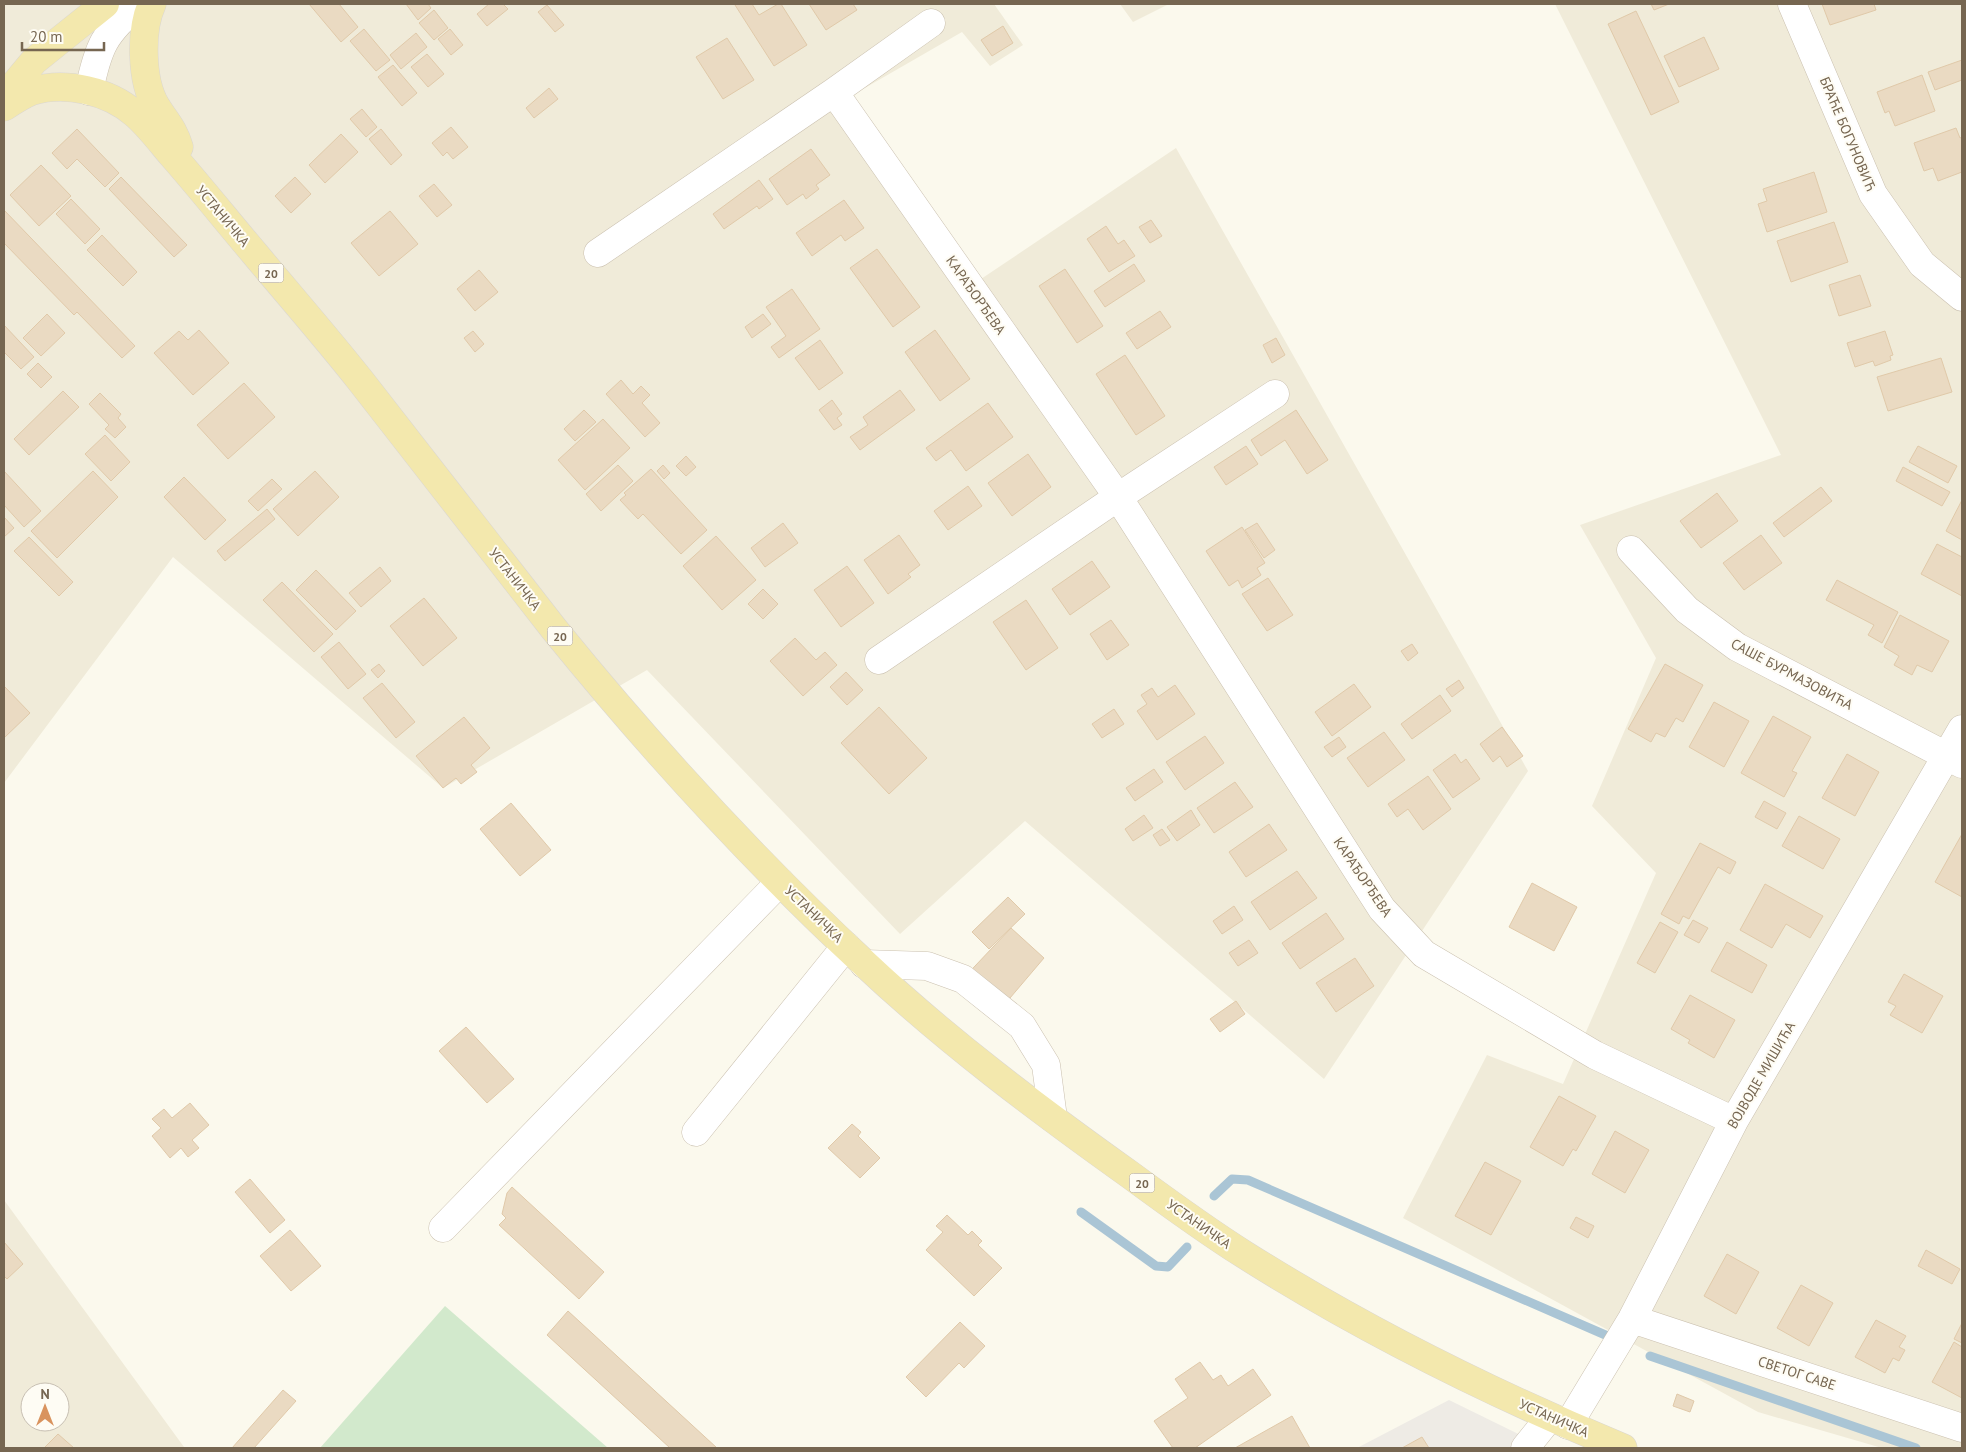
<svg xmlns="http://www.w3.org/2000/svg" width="1966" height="1452" font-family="'PT Sans',sans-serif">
<rect width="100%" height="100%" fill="#fbf9ed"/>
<path fill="#f0ebd9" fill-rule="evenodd" d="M4 4H994L1023 45 990 66 962 32 851 96 981 279 1176 148 1528 771 1324 1079 1025 821 900 934 647 670 443 788 173 557 4 783Z
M1120 4H1169L1133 22Z
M1555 4H1962V1448H1882L1758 1412 1403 1218 1487 1055 1563 1084 1656 873 1592 806 1656 658 1580 525 1781 455Z
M4 1200 184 1447 183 1448H4ZM30 1392H60V1422H30Z"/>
<path fill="#eeebe5" d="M1449 1400 1547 1448H1357Z"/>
<path fill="#d2e9cc" d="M445 1306 608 1448H320Z"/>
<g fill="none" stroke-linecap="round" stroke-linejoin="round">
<path stroke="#aac5d5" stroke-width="9" d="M1214 1196 1232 1179 1248 1180 1610 1337
M1081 1212 1156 1266 1168 1267 1187 1247
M1650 1356 1916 1448"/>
</g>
<path fill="#eadac2" stroke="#e0c9a9" d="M309 4H339L358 27 341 42Z
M406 4H428L431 8 418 20Z
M489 4H503L508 9 487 26 477 14Z
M738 4H752L759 15 778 4H781L807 45 774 66 735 5Z
M809 4H853L857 10 826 30Z
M1651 4H1669L1654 10Z
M1822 4H1874L1876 10 1830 25Z
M547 5 564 25 555 32 538 12Z
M434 10 448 28 434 40 419 23Z
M1636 11 1679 102 1651 115 1608 24Z
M1003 26 1013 43 992 56 981 40Z
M364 29 390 60 376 71 350 41Z
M450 29 463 45 451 55 438 39Z
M416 33 427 47 401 69 390 55Z
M1704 37 1719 69 1679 87 1664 56Z
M727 38 754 80 723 99 696 57Z
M427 54 444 74 428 87 411 67Z
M1962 60V80L1935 90 1928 72Z
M393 65 417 93 402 106 378 77Z
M1922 75 1935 111 1895 126 1889 111 1885 113 1877 92Z
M549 88 558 99 534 118 526 108Z
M362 109 377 127 366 137 350 119Z
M451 127 468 147 453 159 447 152 443 156 432 143Z
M1956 128 1960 138 1962 137V172L1938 181 1933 168 1924 171 1914 143Z
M77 129 119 173 105 187 77 159 67 169 52 153Z
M381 129 402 155 391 165 369 139Z
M341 134 358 152 325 183 309 165Z
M811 149 830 175 816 185 819 189 806 199 803 194 787 205 769 179Z
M41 165 71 196 39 226 10 195Z
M1814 172 1827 212 1767 232 1758 204 1767 201 1763 189Z
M121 177 187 245 174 257 109 189Z
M295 177 311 194 291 213 275 196Z
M759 180 773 199 759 209 757 206 724 229 713 214Z
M434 184 452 205 437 217 419 196Z
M71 199 100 229 85 244 56 214Z
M844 200 864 228 845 241 841 235 812 256 796 233Z
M4 210 135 346 122 358 77 312 74 315 4 243Z
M390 211 418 244 379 276 351 243Z
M1151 220 1162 236 1150 243 1139 227Z
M1834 222 1848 262 1791 282 1777 241Z
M1106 226 1118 244 1124 240 1135 256 1109 272 1087 239Z
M102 235 137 272 123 286 87 250Z
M877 249 920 307 893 327 850 268Z
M1134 264 1145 281 1105 307 1094 291Z
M1065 269 1103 326 1077 343 1039 286Z
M479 270 498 292 475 311 457 289Z
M1860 275 1871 306 1839 316 1829 285Z
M792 289 820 329 779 358 771 347 786 336 766 307Z
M1160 311 1171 327 1137 349 1126 333Z
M47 314 65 333 41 356 23 338Z
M763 314 771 324 752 338 745 327Z
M4 325 34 357 21 369 4 352Z
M199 330 229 363 193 395 154 353 179 331 188 340Z
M935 330 970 379 940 401 905 352Z
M473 331 484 344 475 352 464 338Z
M1885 331 1893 355 1890 356 1891 360 1875 366 1873 361 1855 367 1847 343Z
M1276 338 1285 355 1272 363 1263 345Z
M820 340 843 373 819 390 795 358Z
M1125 355 1165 416 1136 435 1096 374Z
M1941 358 1952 392 1888 411 1877 377Z
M38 363 52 377 41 388 27 374Z
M621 380 633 394 641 386 650 395 642 403 660 423 645 437 606 394Z
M244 383 275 417 228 459 197 425Z
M900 390 915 410 860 450 850 437 868 425 863 417Z
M63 391 79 407 29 455 14 439Z
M100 393 121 414 118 418 126 427 115 438 105 429 109 425 89 404Z
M832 400 842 414 837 418 842 425 834 430 819 410Z
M988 403 1013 437 966 471 951 450 936 461 926 448Z
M584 410 596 422 575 441 564 429Z
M1296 410 1328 460 1307 474 1285 440 1261 456 1251 440Z
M603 419 630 448 585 490 558 460Z
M105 435 130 462 111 481 85 454Z
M1246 446 1258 464 1226 485 1214 467Z
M1918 446 1957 466 1948 483 1909 462Z
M1028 454 1051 487 1012 516 988 483Z
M686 456 696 467 686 476 676 466Z
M618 465 633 481 601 511 586 494Z
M663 465 670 473 664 479 657 471Z
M1903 467 1950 492 1942 506 1896 481Z
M651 469 707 530 681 554 643 514 638 519 620 500 626 495 624 493Z
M4 471 41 511 24 527 4 505Z
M93 471 118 497 57 558 31 531Z
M315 471 339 497 298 536 273 509Z
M184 477 226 520 205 540 164 497Z
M272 479 282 489 258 511 248 501Z
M968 486 982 506 948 530 934 511Z
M1821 487 1832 501 1784 537 1773 523Z
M1717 493 1738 521 1701 548 1680 521Z
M1962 500V540L1946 531Z
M267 509 275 519 225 561 217 551Z
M4 517 14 528 4 537Z
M783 523 798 543 765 567 751 548Z
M1257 523 1275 550 1264 558 1245 530Z
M1242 527 1265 563 1257 568 1261 575 1242 588 1238 580 1229 586 1206 551Z
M899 535 920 565 908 574 911 577 888 594 864 560Z
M1761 535 1782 563 1744 590 1723 563Z
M716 536 756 580 722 610 683 566Z
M29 537 73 582 59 596 14 551Z
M1937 544 1962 557V596L1921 574Z
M1092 561 1110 587 1070 615 1052 589Z
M847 566 874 603 841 627 814 590Z
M380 567 391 581 361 607 349 593Z
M316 570 356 611 336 630 296 590Z
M1268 578 1293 615 1267 631 1242 594Z
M1837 580 1898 612 1882 643 1868 635 1874 625 1826 600Z
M282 582 333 634 314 652 263 600Z
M763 589 778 604 763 619 748 604Z
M424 598 457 638 423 666 390 626Z
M1026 600 1058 648 1026 670 993 622Z
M1900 615 1949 641 1932 672 1917 665 1912 675 1894 665 1899 656 1884 647Z
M1111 620 1129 645 1107 660 1090 634Z
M795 638 816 660 825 652 837 665 803 696 770 661Z
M339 642 366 674 348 689 321 657Z
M1412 644 1418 653 1408 661 1401 651Z
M379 664 385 671 378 678 371 670Z
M1665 664 1703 685 1683 722 1676 718 1665 737 1656 733 1651 742 1628 729Z
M846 672 863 690 847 705 830 687Z
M1459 680 1464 688 1452 697 1446 689Z
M382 683 415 722 396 738 363 698Z
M1354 684 1371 707 1332 736 1315 712Z
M1175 685 1195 714 1157 740 1137 711 1147 704 1141 695 1152 688 1158 697Z
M4 686 30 713 4 738Z
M1440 695 1451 711 1412 739 1401 724Z
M1714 702 1749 721 1724 767 1689 747Z
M879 707 927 758 889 794 841 743Z
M1114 709 1124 724 1102 738 1092 724Z
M1773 716 1811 737 1792 771 1797 773 1784 797 1741 773Z
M464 717 490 748 471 765 477 772 461 784 456 778 443 788 416 756Z
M1502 727 1523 756 1507 767 1500 756 1493 762 1480 744Z
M1384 732 1405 760 1368 787 1347 758Z
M1205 736 1224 763 1185 790 1166 762Z
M1339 737 1346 747 1332 757 1324 747Z
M1455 754 1461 763 1466 759 1480 779 1453 798 1433 770Z
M1847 754 1879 772 1855 816 1822 798Z
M1154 769 1163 782 1135 801 1126 788Z
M1428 776 1451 809 1423 830 1408 809 1397 817 1388 804Z
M1235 782 1253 807 1214 833 1197 808Z
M1764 801 1786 813 1777 829 1755 817Z
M511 803 551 850 520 876 480 829Z
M1191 810 1200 825 1177 841 1167 827Z
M1144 815 1153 828 1133 841 1125 829Z
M1799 816 1840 839 1823 869 1782 846Z
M1269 824 1287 850 1246 877 1229 852Z
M1162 829 1170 840 1160 846 1153 835Z
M1962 834V897L1935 882Z
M1700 843 1736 862 1730 874 1718 867 1689 919 1683 916 1679 924 1661 914Z
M1297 871 1317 898 1270 930 1251 902Z
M1532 883 1577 907 1554 951 1509 927Z
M1765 884 1823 916 1810 938 1786 924 1772 948 1740 930Z
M1008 897 1025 914 989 949 972 932Z
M1234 906 1243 920 1222 934 1213 921Z
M1326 913 1344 939 1300 969 1282 943Z
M1693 920 1708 928 1699 943 1684 935Z
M1660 922 1678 932 1655 973 1637 963Z
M1011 928 1044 958 993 1018 958 984Z
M1249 940 1258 953 1238 966 1229 953Z
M1727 942 1767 965 1752 993 1711 971Z
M1355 958 1374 986 1336 1012 1316 983Z
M1904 974 1943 996 1922 1033 1890 1015 1896 1006 1888 1002Z
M1690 995 1735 1020 1714 1058 1688 1043 1690 1040 1671 1029Z
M1236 1001 1245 1014 1220 1032 1210 1019Z
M466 1027 514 1079 487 1103 439 1051Z
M1559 1096 1596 1116 1576 1151 1573 1149 1563 1166 1530 1147Z
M190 1103 209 1125 192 1140 199 1148 188 1157 181 1148 170 1158 152 1136 161 1128 152 1119 164 1109 172 1118Z
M852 1124 861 1132 858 1136 880 1158 860 1178 828 1148Z
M1615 1131 1649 1150 1625 1193 1592 1174Z
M1485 1162 1521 1181 1491 1235 1455 1216Z
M250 1179 285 1220 270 1233 235 1192Z
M512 1187 604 1272 579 1299 499 1225 506 1218 502 1214 507 1193Z
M947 1215 968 1235 972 1231 982 1241 978 1245 1002 1268 974 1296 926 1250 943 1232 936 1226Z
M1576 1217 1594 1226 1588 1238 1570 1228Z
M290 1230 321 1266 291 1291 260 1256Z
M4 1242 23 1264 7 1279 4 1276Z
M1926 1250 1960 1269 1952 1284 1918 1266Z
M1727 1254 1759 1272 1736 1314 1704 1296Z
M1801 1285 1833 1303 1809 1346 1777 1328Z
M568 1311 717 1448H670L547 1335Z
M1876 1320 1906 1336 1899 1347 1905 1350 1899 1361 1893 1358 1885 1373 1855 1357Z
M960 1322 985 1346 964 1368 959 1363 926 1397 906 1377Z
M1962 1323V1343L1954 1339Z
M1954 1342 1962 1347V1398L1932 1382Z
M1200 1362 1213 1380 1221 1375 1228 1386 1253 1369 1271 1395 1195 1448H1173L1154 1421 1188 1398 1175 1379Z
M283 1390 296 1401 254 1448H232Z
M1677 1394 1694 1401 1690 1412 1673 1406Z
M1292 1416 1310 1448H1235Z
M58 1434 74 1448H44Z
M1422 1437 1429 1448H1402Z"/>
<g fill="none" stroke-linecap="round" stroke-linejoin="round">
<g stroke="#cbc1b0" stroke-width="29">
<path id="minor" d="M1792 4 1873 194 1922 264 1962 297
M89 91C98 47 104 33 139 4
M834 92 1118 497 1382 909 1424 954 1595 1055 1734 1121
M598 253 834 92 931 23
M1631 550 1687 610 1737 647 1962 764
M879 660 1118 497 1275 394
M864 964 927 966 963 979 1022 1026 1046 1065 1053 1118
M696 1132 846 946
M443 1228 780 882
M1632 1319 1962 1428
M1568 1425 1632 1319 1734 1121 1962 729
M1525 1448 1550 1417"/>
</g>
<g stroke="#dbd7d2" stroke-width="29">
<path id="major" d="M152 4C140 30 141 81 156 106 165 121 174 129 179 147
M4 97 34 61 105 4
M4 107C13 101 22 95 32 91 66 81 109 91 135 114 148 125 160 141 171 154 200 187 227 221 255 254 290 296 326 337 360 380 425 463 489 546 554 629 649 746 754 861 865 964 947 1041 1038 1109 1129 1174 1167 1202 1205 1230 1245 1255 1364 1330 1493 1394 1623 1448"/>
</g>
<use href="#minor" stroke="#fff" stroke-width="28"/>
<use href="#major" stroke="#f3e8ad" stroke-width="28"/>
</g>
<g text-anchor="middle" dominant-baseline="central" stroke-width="4" stroke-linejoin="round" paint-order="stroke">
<g fill="#fefcf4" stroke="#9f9382" stroke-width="1">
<rect x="258.5" y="263.5" width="25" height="19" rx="4"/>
<rect x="547.5" y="626.5" width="25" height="19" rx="4"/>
<rect x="1129.5" y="1173.5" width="25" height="19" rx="4"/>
</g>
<g font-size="12" font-weight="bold" fill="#766651">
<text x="271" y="273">20</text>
<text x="560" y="636">20</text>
<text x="1142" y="1183">20</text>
</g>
<g font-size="14" fill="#766651" stroke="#fefcf4">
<text transform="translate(1848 134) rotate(67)">БРАЋЕ БОГУНОВИЋ</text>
<text transform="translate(223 216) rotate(50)">УСТАНИЧКА</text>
<text transform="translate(976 295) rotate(55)">КАРАЂОРЂЕВА</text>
<text transform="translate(515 579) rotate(52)">УСТАНИЧКА</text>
<text transform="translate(1792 674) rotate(28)">САШЕ БУРМАЗОВИЋА</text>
<text transform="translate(1363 877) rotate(56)">КАРАЂОРЂЕВА</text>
<text transform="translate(814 914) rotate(44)">УСТАНИЧКА</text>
<text transform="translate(1761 1075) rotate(-60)">ВОЈВОДЕ МИШИЋА</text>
<text transform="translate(1199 1224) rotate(35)">УСТАНИЧКА</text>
<text transform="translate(1797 1373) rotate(18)">СВЕТОГ САВЕ</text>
<text transform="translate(1554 1418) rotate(24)">УСТАНИЧКА</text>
</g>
</g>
<rect width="1966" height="1452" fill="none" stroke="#766651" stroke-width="10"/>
<g transform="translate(45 1407)"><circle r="24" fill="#fefcf4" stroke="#c8c0b3"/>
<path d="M0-4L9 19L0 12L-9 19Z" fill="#d9935e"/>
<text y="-8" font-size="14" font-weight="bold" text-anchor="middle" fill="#766651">N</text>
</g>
<path d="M22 42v8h82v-8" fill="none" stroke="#766651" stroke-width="2.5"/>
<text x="30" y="42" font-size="15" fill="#766651" stroke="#fefcf4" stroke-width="4" paint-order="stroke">20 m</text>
</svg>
